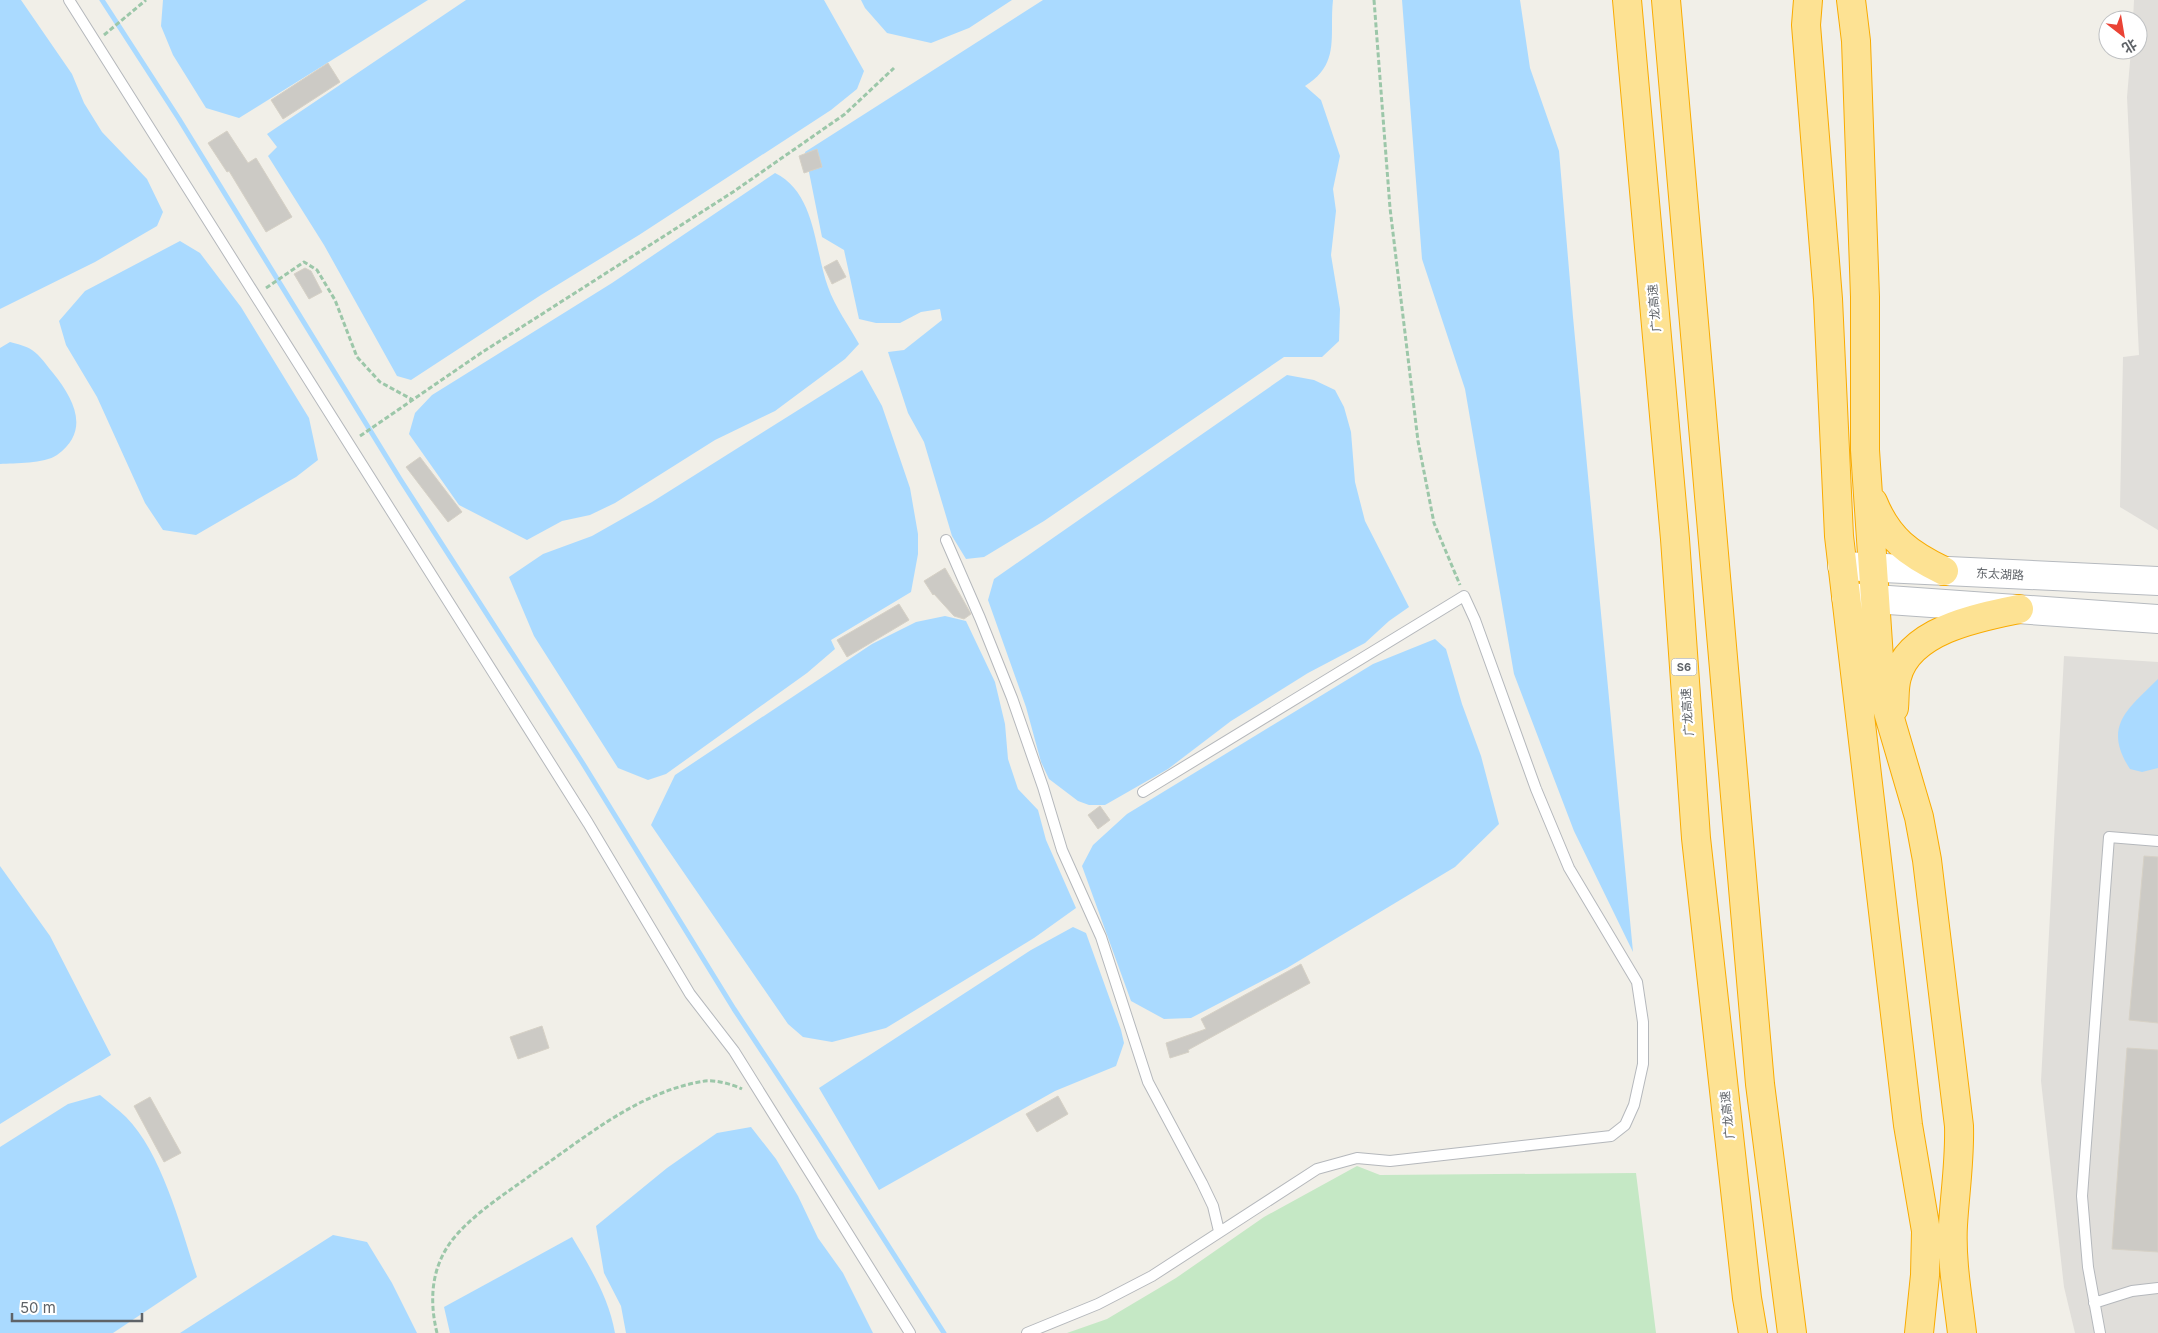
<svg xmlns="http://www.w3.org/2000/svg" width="2158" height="1333" font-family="Inter,'Noto Sans SC',sans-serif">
<rect width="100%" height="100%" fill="#f1efe8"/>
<path fill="#e0deda" d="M2134 0H2158V530L2120 507 2123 357 2139 355 2127 97 2131 50H2138V20H2133Z
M2064 656 2158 662V1333H2075L2064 1287 2041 1081Z"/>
<path fill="#c5e8c5" d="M1357 1166 1380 1175 1636 1173 1656 1333H1067L1107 1319 1176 1278 1264 1217Z"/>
<path fill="#aadaff" d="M0 0H21L72 74 84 103 102 132 147 179 163 212 157 226 95 262 0 309Z
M163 0H428L239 118 206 108 173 55 161 26Z
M466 0H824L864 71 857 89 831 110 639 235 541 295 411 380 397 376 324 245 268 156 277 147 267 134Z
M861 0H1012L969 28 931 43 887 33 865 8Z
M1043 0H1333C1329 35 1341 64 1305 86L1321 100 1340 156 1333 189 1336 211 1331 255 1340 309 1339 341 1322 357H1284L1044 521 984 557 966 559 952 536 924 442 908 413 888 352 904 350 942 320 940 309 921 312 900 323H876L859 319 844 250 822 237 805 152Z
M1402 0H1520L1530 68 1559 151 1573 317 1633 952 1574 831 1514 674 1465 389 1422 259Z
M775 173C816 193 814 249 828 287 835 307 849 326 859 344L845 359 775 411 715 440 615 503 590 515 562 521 527 540 459 505 409 434 415 413 432 395 612 283Z
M180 241 200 253 241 307 309 418 318 460 296 477 196 535 163 530 145 503 97 397 66 345 59 321 85 291Z
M10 342C17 344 26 346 32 350 40 355 47 366 53 373 74 399 91 431 57 455 44 464 15 463 0 464V348Z
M862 370 882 406 910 488 918 534V554L911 592 831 640 835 649 807 673 666 774 648 780 618 768 534 636 509 577 543 554 592 536 652 502Z
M1287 375 1314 380 1335 390 1344 407 1351 432 1355 482 1365 521 1409 607 1389 621 1365 643 1308 673 1231 721 1168 769 1105 805H1089L1078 801 1049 779 1041 762 1026 707 988 600 994 579Z
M945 616 966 621 995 682 1005 724 1008 759 1018 789 1038 810 1046 840 1076 908 1034 938 886 1028 832 1042 803 1037 788 1024 651 825 675 775 872 644 916 622Z
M1435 639 1446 649 1462 704 1481 756 1499 824 1455 867 1287 968 1191 1018 1164 1019 1131 1001 1082 866 1093 845 1127 814 1373 664Z
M2158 679V768L2142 772 2130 769C2102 726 2128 709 2158 679Z
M0 866 50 936 111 1055 0 1124Z
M1073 927 1086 933 1121 1030 1124 1043 1116 1066 1055 1091 879 1190 819 1088 1031 950Z
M100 1095C108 1102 118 1109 126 1117 162 1153 181 1228 197 1277L113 1333H0V1147L68 1104Z
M751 1127 776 1159 798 1196 818 1238 843 1273 873 1333H626L621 1306 604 1273 596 1226 667 1168 717 1133Z
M333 1235 367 1242 392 1283 417 1333H180Z
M572 1237C590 1267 609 1298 615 1333H450L444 1307Z"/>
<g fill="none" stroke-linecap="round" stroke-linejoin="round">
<path stroke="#aadaff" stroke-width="5" d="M102 0 179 119 400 479 582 762 734 1009 818 1136 944 1333"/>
</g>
<path fill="#cccac5" stroke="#d6d1c6" d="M328 63 340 82 283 119 271 100Z
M227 131 248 163 256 158 292 217 266 232 229 171 227 172 208 143Z
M817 149 822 167 804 173 799 156Z
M837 260 846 277 832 284 824 267Z
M305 268 311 271 322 292 309 299 294 274Z
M420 457 462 512 448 522 406 467Z
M945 568 971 614 964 619 954 616 934 594 933 595 924 581Z
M899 604 909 620 847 657 837 640Z
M1100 806 1110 820 1098 829 1088 815Z
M2144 856 2158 857V1023L2129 1020Z
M1301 964 1310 983 1188 1050 1189 1052 1170 1058 1166 1043 1206 1029 1201 1019Z
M542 1026 549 1048 518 1059 510 1037Z
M2127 1048 2158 1050V1252L2112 1249Z
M1058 1096 1068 1114 1037 1132 1026 1114Z
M150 1097 181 1153 164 1162 134 1106Z"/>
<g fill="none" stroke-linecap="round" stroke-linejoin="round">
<g stroke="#b5b8bc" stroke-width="12">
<path id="lane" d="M69 0 588 823 690 994 734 1051 910 1333
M946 540 980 618 1012 698 1043 787 1062 850 1101 937 1148 1082 1202 1183 1213 1206 1219 1231
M2094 1303 2132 1291 2158 1288
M1027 1333 1098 1304 1152 1276 1317 1169 1357 1158 1390 1161 1611 1136 1625 1125 1634 1105 1643 1064V1022L1637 982 1569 868 1536 789 1475 620 1464 596 1143 792
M2100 1333 2088 1267 2082 1196 2109 837 2158 841"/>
</g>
<g stroke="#b6babf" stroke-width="30">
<path id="secondary" d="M1842 566 2158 581
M1846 597 2158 619"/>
</g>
<g stroke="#f9ab00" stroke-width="30">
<path id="highway" d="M1627 0 1675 539 1696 838 1747 1298 1753 1333
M1666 0 1760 1084 1792 1333
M1808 0 1806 25 1828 299 1839 536 1908 1125 1926 1231 1925 1275 1919 1333
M1851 0 1856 41 1865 297V450L1881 688 1919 817 1927 860 1959 1126C1960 1160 1955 1192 1953 1225 1951 1261 1958 1298 1962 1333
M1873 502C1888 539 1909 554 1944 571
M1894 708C1895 698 1894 687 1897 677 1909 630 1979 617 2019 609"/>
</g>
<path stroke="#9cc7a9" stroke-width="3" stroke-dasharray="5 2.5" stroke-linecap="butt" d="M1374 0 1390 208 1418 441 1434 523 1460 585
M104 35 146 0
M266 288 304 262 317 270 335 300 357 357 380 382 413 400
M360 436 481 353 733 192 845 114 894 68
M437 1333C429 1300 431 1267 453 1239 475 1212 507 1193 535 1172 587 1136 640 1091 705 1081 716 1080 732 1084 742 1089"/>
<use href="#lane" stroke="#fff" stroke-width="10"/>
<use href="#secondary" stroke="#fff" stroke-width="28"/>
<use href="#highway" stroke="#fde293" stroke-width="28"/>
</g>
<g text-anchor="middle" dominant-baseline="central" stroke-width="4.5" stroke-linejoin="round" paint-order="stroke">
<rect fill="#fff" stroke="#8f9295" stroke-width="1" x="1671.5" y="658.5" width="25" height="17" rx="4"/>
<g font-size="11" font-weight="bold" fill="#5f6368">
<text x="1684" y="667">S6</text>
</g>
<g font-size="12" fill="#5f6368" stroke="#fff">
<text transform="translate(1654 308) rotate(-95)">广龙高速</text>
<text transform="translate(2000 574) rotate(3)">东太湖路</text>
<text transform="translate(1687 712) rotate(-94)">广龙高速</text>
<text transform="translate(1727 1115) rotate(-96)">广龙高速</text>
</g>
</g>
<g transform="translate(2123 35) rotate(149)"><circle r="24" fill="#ffffff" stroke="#bfc1c3"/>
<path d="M0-4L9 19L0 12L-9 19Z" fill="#ea4335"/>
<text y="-8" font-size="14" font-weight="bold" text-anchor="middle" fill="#5f6368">北</text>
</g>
<path d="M12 1313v8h130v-8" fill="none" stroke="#5f6368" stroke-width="2.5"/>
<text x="20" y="1313" font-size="15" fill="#5f6368" stroke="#ffffff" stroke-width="4" paint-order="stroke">50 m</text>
</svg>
